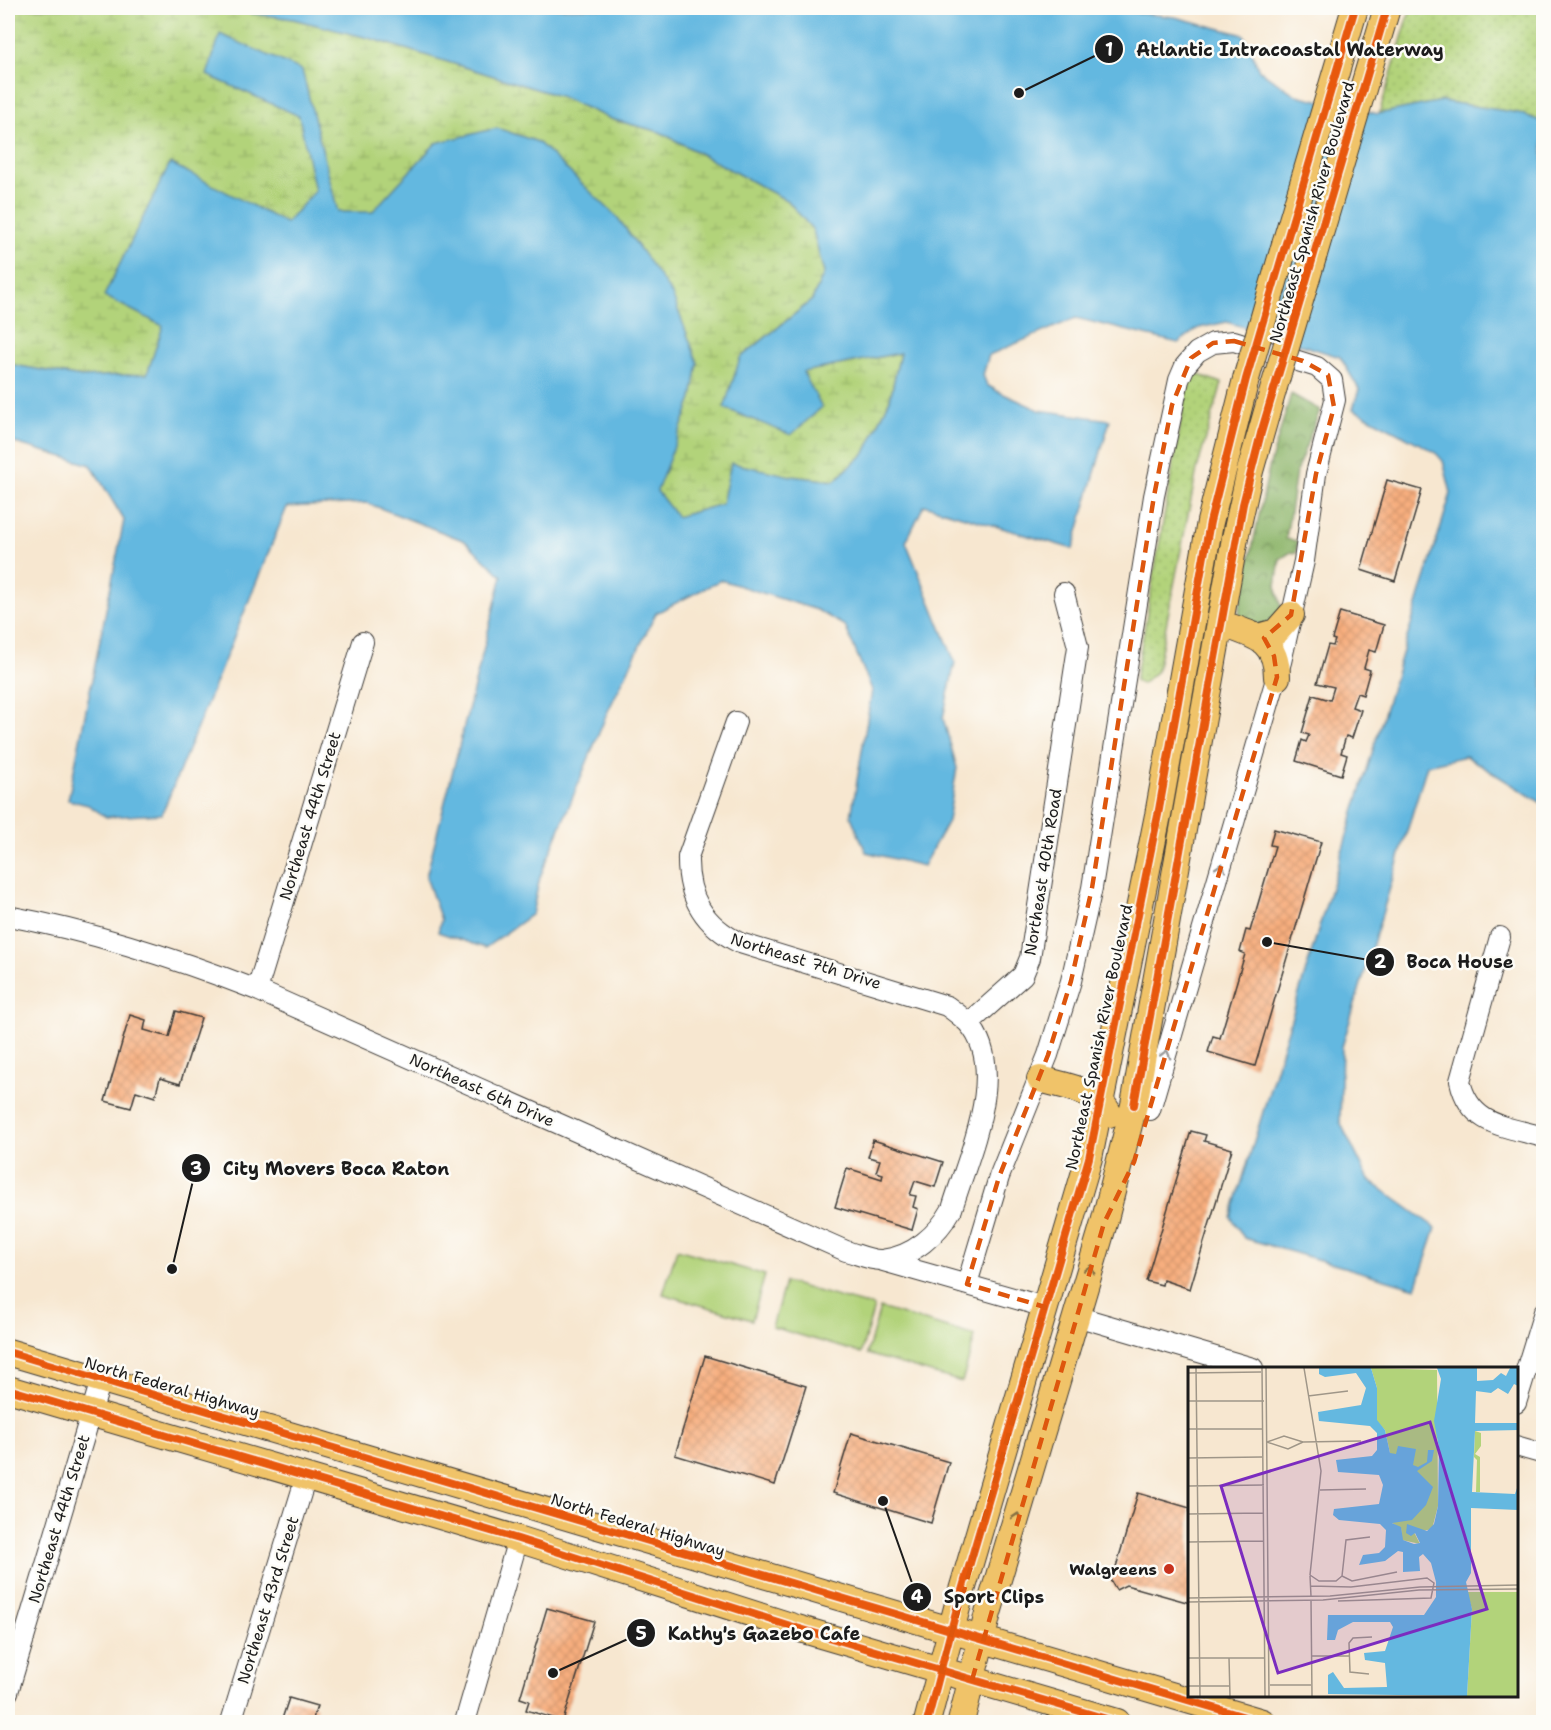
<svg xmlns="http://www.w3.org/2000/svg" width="1551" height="1730" font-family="'Shantell Sans',sans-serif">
<defs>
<pattern id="green-dots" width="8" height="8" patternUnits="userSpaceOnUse" patternTransform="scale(1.5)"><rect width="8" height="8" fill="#b2d37a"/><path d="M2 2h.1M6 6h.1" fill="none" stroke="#98b569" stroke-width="1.8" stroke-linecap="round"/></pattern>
<pattern id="forest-crowns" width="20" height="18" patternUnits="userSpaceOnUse" patternTransform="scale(1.5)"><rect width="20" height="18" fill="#8db56a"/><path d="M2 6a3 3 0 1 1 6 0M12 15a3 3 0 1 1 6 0" fill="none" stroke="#729256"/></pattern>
<pattern id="wetland-marsh" width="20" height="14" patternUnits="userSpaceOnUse" patternTransform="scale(1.5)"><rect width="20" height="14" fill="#b2d37a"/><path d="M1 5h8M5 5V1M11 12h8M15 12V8" fill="none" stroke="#98b569"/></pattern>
<pattern id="building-cross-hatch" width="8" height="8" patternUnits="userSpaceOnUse" patternTransform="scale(1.5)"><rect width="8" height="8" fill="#f7ae7e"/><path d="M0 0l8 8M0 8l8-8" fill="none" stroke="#d3956c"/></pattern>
</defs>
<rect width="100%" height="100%" fill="#fdfcf7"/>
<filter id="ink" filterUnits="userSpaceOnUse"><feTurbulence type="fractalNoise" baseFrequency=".0167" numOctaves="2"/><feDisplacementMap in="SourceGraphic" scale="12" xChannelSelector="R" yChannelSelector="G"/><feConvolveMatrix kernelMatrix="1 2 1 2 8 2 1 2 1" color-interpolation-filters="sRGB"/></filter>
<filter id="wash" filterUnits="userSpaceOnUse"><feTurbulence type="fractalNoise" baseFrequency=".008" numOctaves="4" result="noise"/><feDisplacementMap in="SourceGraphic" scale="24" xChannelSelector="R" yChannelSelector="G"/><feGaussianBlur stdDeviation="1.35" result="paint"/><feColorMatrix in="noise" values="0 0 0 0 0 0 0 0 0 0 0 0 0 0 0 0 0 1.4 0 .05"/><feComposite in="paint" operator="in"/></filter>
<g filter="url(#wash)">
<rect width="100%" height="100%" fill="#f7e7d0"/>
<path fill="url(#green-dots)" stroke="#67784b" stroke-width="1.5" d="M1411 8H1543V122L1519 113 1441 101 1379 114Z
M1193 373 1222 383 1197 469 1157 671 1142 684 1135 681 1188 381Z"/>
<path fill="url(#forest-crowns)" stroke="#546843" stroke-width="1.5" d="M1291 394 1320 410 1296 472 1286 539 1298 541 1296 553 1291 552 1280 559 1276 586 1282 610 1264 626 1241 620 1239 610 1269 468Z"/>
<path fill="url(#wetland-marsh)" stroke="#67784b" stroke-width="1.5" d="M8 8H240L248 13 293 19 376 40 559 96 611 119 660 132 788 201 813 230 824 273 812 300 740 358 802 372 900 353 890 399 865 453 834 481 791 476 722 504 677 517 147 375 81 377 8 364Z"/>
<path fill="#b2d37a" stroke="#67784b" stroke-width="1.5" d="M677 1249 765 1275 752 1320 663 1294Z
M785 1282 874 1307 861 1353 772 1327Z
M880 1308 975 1336 962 1382 867 1354Z"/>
<path fill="#64b8e0" stroke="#406a7e" stroke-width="1.5" d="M240 8H1097L1175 17 1244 35 1259 70 1296 95 1378 114 1441 101 1519 113 1543 122V804L1466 756 1427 765 1342 1047 1340 1122 1369 1180 1436 1228 1416 1288 1244 1238 1231 1217 1451 493 1443 461 1435 452 1353 409 1359 389 1340 357 1227 322 1199 328 1178 343 1076 318 989 355 983 375 987 385 997 391 1039 410 1110 420 1073 549 924 505 906 542 955 662 943 718 957 768 948 821 923 866 866 852 851 817 872 690 845 626 817 610 721 580 656 613 608 711 540 877 532 914 485 948 438 932 441 920 426 877 502 576 465 541 367 503 287 507 162 814 106 817 88 805 68 800 124 520 91 465 8 441V364L81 377 147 374 163 326 104 296 170 163 286 223 315 191 299 116 207 75 220 34 302 70 338 212H372L436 143 497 128 538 142 618 218 672 294 698 363 692 399 657 491 677 517 722 504 731 463 791 476 834 481 865 453 890 399 900 353 803 372 822 407 791 435 724 408 740 358 812 300 824 273 813 230 788 201 660 132 611 119 559 96 376 40 293 19 248 13Z"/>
<g id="blocks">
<path fill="url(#building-cross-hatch)" d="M1387 480 1422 490 1395 581 1361 570Z
M1340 612 1384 625 1376 652 1369 650 1364 668 1370 670 1363 695 1357 693 1352 707 1361 710 1352 738 1346 736 1341 753 1347 755 1341 775 1296 761 1302 740 1306 742 1309 735 1302 733 1313 695 1330 700 1334 687 1317 683 1328 645 1333 646 1335 640 1332 639Z
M1274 829 1321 842 1255 1066 1208 1052 1213 1036 1220 1038 1245 954 1240 952 1246 930 1250 931 1275 846 1270 845Z
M176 1011 201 1018 180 1084 160 1078 155 1097 136 1091 131 1108 105 1101 130 1015 146 1020 144 1030 169 1037Z
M1191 1131 1206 1135 1204 1141 1232 1149 1190 1289 1163 1280 1162 1285 1146 1281Z
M873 1140 943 1162 935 1187 915 1181 910 1195 916 1196 913 1207 918 1209 912 1230 835 1207 847 1168 882 1179 883 1174 876 1172 880 1160 868 1157Z
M705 1356 806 1386 775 1485 675 1455Z
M851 1433 949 1462 931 1523 833 1493Z
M1138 1493 1190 1508V1603L1126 1585 1116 1590 1106 1573 1116 1567Z
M547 1608 594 1621 563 1721 526 1710 529 1701 520 1698Z
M289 1698 317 1706 312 1722H281Z"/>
</g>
</g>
<g filter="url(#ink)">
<use href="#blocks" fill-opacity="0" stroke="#3d3a37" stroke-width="1.5"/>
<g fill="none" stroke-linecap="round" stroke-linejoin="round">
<g stroke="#3d3a37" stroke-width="22">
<path id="minor" d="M8 916C94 932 175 958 257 990L846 1251C857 1254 872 1261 882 1260 913 1257 938 1234 952 1209 967 1158 1010 1069 968 1023 962 1017 954 1011 947 1006L740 943C704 925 687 898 688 857L736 722
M1500 937 1460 1081C1470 1126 1505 1126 1544 1137
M257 990 363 642
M969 1023 1023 975 1030 958 1078 647 1064 593
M883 1261 1045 1307
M967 1284 999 1177 1048 1055 1071 981 1092 888 1154 496 1179 380 1185 366 1197 352 1213 343 1234 341 1317 367 1332 380 1335 400 1316 474 1304 561 1281 662 1150 1110
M1076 1316 1253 1368
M1516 1403 1544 1312
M1516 1446 1544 1454
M8 1692 101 1380
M231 1722 306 1477
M465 1722 518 1539"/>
</g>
<g stroke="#3d3a37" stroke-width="28">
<path id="major" d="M1285 244 1355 8
M1314 254 1387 8
M1220 623C1251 635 1277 637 1277 677
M1258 637 1276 632 1291 615
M1040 1079C1063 1086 1097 1089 1109 1114
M8 1352 1262 1722
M8 1389 518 1539 797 1628 1117 1722
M927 1722 958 1604 1089 1158 1158 815 1210 522 1246 379
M961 1722 988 1613 1104 1223 1134 1105 1235 538 1250 471 1274 387"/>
</g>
<use href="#minor" stroke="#fff" stroke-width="20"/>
<use href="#major" stroke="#f0c369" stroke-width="26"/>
<g stroke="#3d3a37" stroke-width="28" stroke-linecap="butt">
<path id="major-bridge" d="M1246 379 1285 244
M1274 387 1314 254"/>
</g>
<use href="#major-bridge" stroke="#f0c369" stroke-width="26"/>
<g stroke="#fdfcf7" stroke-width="11">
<path id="cycleway" d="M1134 1105 1243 504 1261 433 1387 8
M8 1352 1262 1722
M8 1389 518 1539 797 1628 1117 1722
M927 1722 958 1604 1089 1158 1158 815 1210 522 1246 379 1355 8"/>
</g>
<use href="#cycleway" stroke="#e8590c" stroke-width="8"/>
</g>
<defs><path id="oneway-chevron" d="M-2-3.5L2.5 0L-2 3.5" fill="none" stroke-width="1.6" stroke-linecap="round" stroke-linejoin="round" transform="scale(1.5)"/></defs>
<g stroke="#999">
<use href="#oneway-chevron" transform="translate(1221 867) rotate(-73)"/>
<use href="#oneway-chevron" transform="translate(1166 1054) rotate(-74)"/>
</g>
<g stroke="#867042">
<use href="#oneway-chevron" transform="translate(1090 1269) rotate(-74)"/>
<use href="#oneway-chevron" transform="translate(1017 1517) rotate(-73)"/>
</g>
</g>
<path fill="none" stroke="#de560d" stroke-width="4.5" stroke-dasharray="12 8" stroke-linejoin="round" d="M1234 341 1303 361 1328 375 1334 407 1316 474 1291 615 1264 638 1274 656 1277 677 1134 1162 1104 1223 972 1680 941 1671 1045 1307 967 1284 999 1177 1048 1055 1071 981 1092 888 1154 496 1172 405 1191 358 1213 343Z"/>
<circle fill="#c8321e" stroke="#fdfcf7" stroke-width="2" cx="1169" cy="1569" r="6"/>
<g text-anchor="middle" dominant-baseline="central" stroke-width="5" stroke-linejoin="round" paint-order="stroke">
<g font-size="16" fill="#1c1c1c" stroke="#fdfcf7">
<text transform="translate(1312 212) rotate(-74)">Northeast Spanish River Boulevard</text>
<text transform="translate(310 816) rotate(-73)">Northeast 44th Street</text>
<text transform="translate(1043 872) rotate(-81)">Northeast 40th Road</text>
<text transform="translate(806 961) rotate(17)">Northeast 7th Drive</text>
<text transform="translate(1099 1037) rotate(-78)">Northeast Spanish River Boulevard</text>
<text transform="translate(482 1090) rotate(24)">Northeast 6th Drive</text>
<text transform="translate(172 1387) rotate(16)">North Federal Highway</text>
<text transform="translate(59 1519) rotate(-73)">Northeast 44th Street</text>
<text transform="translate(638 1525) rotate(17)">North Federal Highway</text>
<text transform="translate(268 1600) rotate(-73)">Northeast 43rd Street</text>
</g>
<g font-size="16" font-weight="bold" fill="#1c1c1c" stroke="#fdfcf7" text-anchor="end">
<text x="1157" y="1569">Walgreens</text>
</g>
</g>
<g transform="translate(1188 1367)">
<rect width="330" height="330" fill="#f7e7d0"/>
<path d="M287 64 293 66V79L287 87 292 90V125H288L289 93 286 90ZM279 225H330V329H279L284 242Z" fill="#b2d37a"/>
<path d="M183 1 249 3 250 139 244 162 235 164 219 158V166L226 165 232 177 214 173 213 161 204 156 202 86 197 63 188 53 189 21Z" fill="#b2d37a"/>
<path d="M131 1H183L189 21V53L197 63 202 86 208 87 210 79 228 82 225 98 230 100 239 95 240 83H246L244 94 229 104 245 120 238 138 224 153 204 156 213 160 215 173 226 177 232 176 227 166 223 169 218 166 219 157 239 164 246 157 250 139 251 81 246 54 253 12 249 1H289V14L305 13 313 6 318 9 322 1H330V19L326 17 320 27 310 21 303 26 288 24 287 56H330V63L287 64 284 125 327 127 330 118V143L283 141V206L278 215 284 242 279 329 140 327V308L145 305 156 321 199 320 197 296 177 293 176 286 197 284 205 260 202 255H165L150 263 147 273H139L140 248H236L248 230V215L243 196 235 187 231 190 232 204 215 205V185L210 184 197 194 171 198 175 188 191 186 197 180 198 163 192 157 151 153 145 148 146 142 191 137 195 118 191 108 150 105 148 93 184 89 189 83V66L182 59 131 54 130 45 173 38 178 21 168 6 137 10 131 7Z" fill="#64b8e0"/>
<path fill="none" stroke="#9f9688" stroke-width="1.5" d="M8 1 12 329M74 1 77 329M78 1 81 329M116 1 133 104 122 208 131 214H148L154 209M0 6 73 5M120 29 160 24M0 34H76M0 62H74M79 75 96 69 115 75 173 74M79 75 100 82 115 75M0 91 74 90M0 119 76 118M132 123 178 122M0 147 75 146M0 175 75 174M122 209 123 229M154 209 158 173 182 170M154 209 164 214 209 205M123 219 163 220 239 211 246 216 243 231 150 234M0 231 142 229 232 220 330 218M123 233 124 329M0 235 135 233 231 223 330 222M123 289H162M0 291H76M41 291 42 329M181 307 162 305 161 276 165 271 184 270M82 318H123M0 319H42"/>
<path fill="#7b2cbf" fill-opacity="0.15" stroke="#7b2cbf" stroke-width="3" d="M242 55 299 242 90 306 33 119Z"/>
<rect width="330" height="330" fill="none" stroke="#1c1c1c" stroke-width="3"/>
</g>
<path fill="none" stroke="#1c1c1c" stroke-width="2" d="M1019 93L1109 49M1267 942L1380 962M172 1269L196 1168M883 1501L917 1597M553 1673L641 1633"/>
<g fill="#1c1c1c" stroke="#fdfcf7" stroke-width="2">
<circle cx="1019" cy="93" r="6"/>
<circle cx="1267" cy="942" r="6"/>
<circle cx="172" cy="1269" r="6"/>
<circle cx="883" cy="1501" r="6"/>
<circle cx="553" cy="1673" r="6"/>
<circle cx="1109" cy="49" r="15"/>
<circle cx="1380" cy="962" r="15"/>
<circle cx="196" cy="1168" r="15"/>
<circle cx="917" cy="1597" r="15"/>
<circle cx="641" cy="1633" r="15"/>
</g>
<g font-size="18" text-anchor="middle" font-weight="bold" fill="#fff">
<text x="1109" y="56">1</text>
<text x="1380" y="968">2</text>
<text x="196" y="1175">3</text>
<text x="917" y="1603">4</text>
<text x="641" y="1640">5</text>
</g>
<g font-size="18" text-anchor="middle" font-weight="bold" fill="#1c1c1c" stroke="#fdfcf7" stroke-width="5" stroke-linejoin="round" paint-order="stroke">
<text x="1290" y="56">Atlantic Intracoastal Waterway</text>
<text x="1460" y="968">Boca House</text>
<text x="336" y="1175">City Movers Boca Raton</text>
<text x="994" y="1603">Sport Clips</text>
<text x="764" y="1640">Kathy's Gazebo Cafe</text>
</g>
<rect width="1551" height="1730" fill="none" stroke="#fdfcf7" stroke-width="30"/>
</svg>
